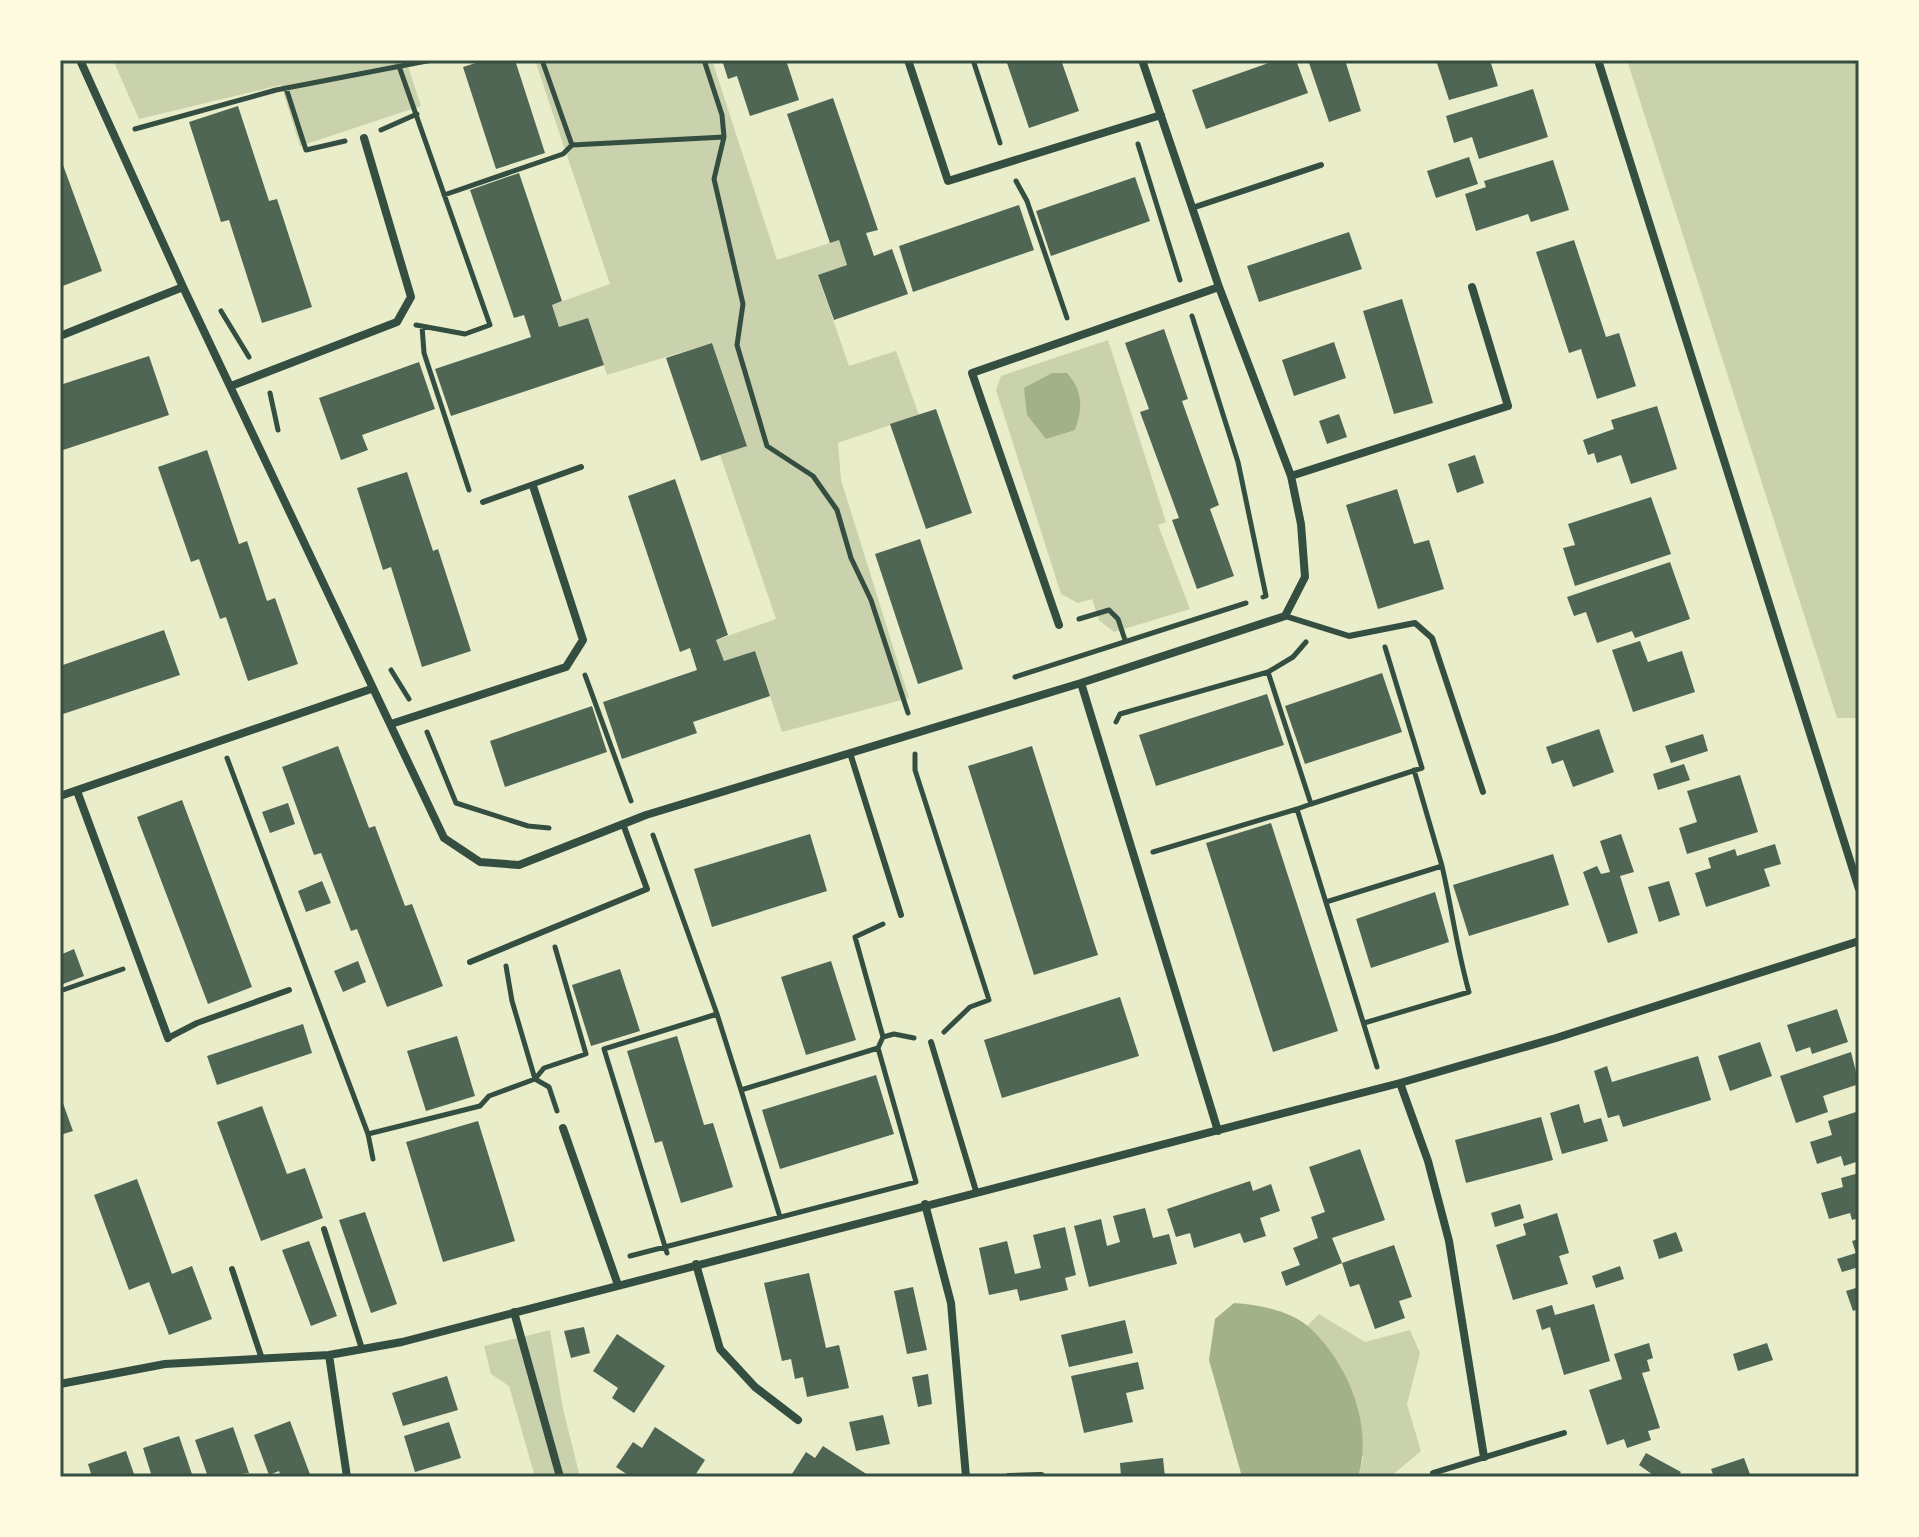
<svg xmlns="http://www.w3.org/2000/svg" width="1919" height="1537" font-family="'PT Serif',serif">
<rect width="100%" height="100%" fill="#e9edc9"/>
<path fill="#cad2ad" d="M113 60H406L421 106 300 146 281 85 139 119Z
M535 60H712L777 260 839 240 847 265 818 276 849 366 896 351 919 415 838 443 841 480 909 698 782 732 755 651 724 661 716 640 776 619 720 455 747 445 712 343 607 375 588 318 559 327 552 305 610 284Z
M1627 60H1859V718H1837Z
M1108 340 1166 522 1158 525 1190 609 1114 632 1099 620 1092 599 1078 603 1061 594 996 390 1001 376Z
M1319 1314 1365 1342 1410 1330 1420 1353 1407 1404 1421 1451 1390 1477H1358L1363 1459 1338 1363 1307 1326Z
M550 1330 563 1409 580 1477H535L509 1386 491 1374 484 1346Z"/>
<path fill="#a3b18a" d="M1052 373H1067C1083 391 1083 408 1075 430L1046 439 1027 415 1024 388Z
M1234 1303C1259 1305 1289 1310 1309 1327 1348 1363 1374 1426 1358 1477H1242L1209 1360 1215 1319Z"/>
<path fill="#4f6655" d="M485 60H515L545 153 496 169 463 67Z
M722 60H786L799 100 750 116 737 76 728 79Z
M1006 60H1061L1079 111 1029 128Z
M1277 60H1296L1308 93 1206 129 1192 90Z
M1308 60H1345L1361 111 1329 122Z
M1436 60H1490L1498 86 1449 100Z
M1533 89 1548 137 1479 159 1472 137 1454 143 1446 116Z
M833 98 878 230 866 233 874 256 892 249 908 294 834 320 818 275 847 265 839 240 830 243 787 114Z
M238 106 269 201 277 199 312 307 262 323 229 220 221 222 189 122Z
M60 157 102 271 60 287Z
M1469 157 1478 184 1436 198 1427 171Z
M1553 160 1569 210 1531 222 1528 214 1476 231 1465 194 1486 187 1484 181Z
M519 173 562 301 552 305 559 327 588 318 604 365 451 416 435 369 531 337 524 315 514 318 470 190Z
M1135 177 1150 221 1051 256 1036 211Z
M1019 205 1034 250 913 292 899 246Z
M1349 232 1362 269 1259 302 1247 266Z
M1574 240 1606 337 1619 333 1636 386 1597 399 1581 349 1569 353 1536 252Z
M1402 299 1433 403 1394 414 1363 311Z
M1164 329 1188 399 1182 401 1219 505 1210 509 1234 576 1197 589 1172 520 1179 518 1140 412 1149 409 1125 343Z
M1334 342 1346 378 1294 396 1282 360Z
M712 343 747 446 701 461 666 358Z
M149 356 169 415 60 451V385Z
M419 362 435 409 362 435 368 450 341 460 319 398Z
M1657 406 1677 469 1631 484 1621 455 1597 463 1594 453 1588 455 1583 440 1614 429 1611 420Z
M936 409 972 513 926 529 890 424Z
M1339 414 1347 437 1327 444 1319 421Z
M207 450 239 544 247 541 267 601 275 598 298 664 248 681 226 617 220 619 199 559 191 562 158 467Z
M1475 455 1484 483 1457 493 1448 464Z
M407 472 433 551 438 549 471 651 422 667 391 567 383 570 357 488Z
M675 479 728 635 716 640 724 661 755 651 770 696 693 722 697 733 622 759 603 702 697 670 690 648 680 652 628 496Z
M1397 489 1414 544 1429 540 1444 589 1378 609 1346 505Z
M1651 497 1671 554 1575 586 1563 548 1575 545 1568 524Z
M920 539 963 669 918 684 875 554Z
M1670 562 1690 619 1635 638 1632 631 1597 643 1586 612 1574 616 1567 597Z
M164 630 180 675 60 715V666Z
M1640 641 1648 662 1682 651 1695 692 1633 712 1612 650Z
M1382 673 1402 732 1305 764 1285 706Z
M1267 694 1284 745 1156 786 1139 735Z
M592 706 607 752 505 787 490 741Z
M1599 729 1614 772 1573 787 1563 760 1552 764 1546 747Z
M1703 734 1708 751 1671 763 1665 746Z
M338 746 369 828 375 826 405 906 412 904 443 986 387 1007 357 929 351 931 321 853 314 855 282 767Z
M1032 746 1098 955 1034 975 968 766Z
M1684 764 1690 780 1658 790 1653 774Z
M1740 775 1758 832 1687 854 1679 828 1697 822 1687 791Z
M182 800 252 987 208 1004 137 817Z
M288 803 295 824 270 833 262 812Z
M1271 823 1338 1031 1273 1052 1206 843Z
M810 834 827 891 712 927 694 869Z
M1621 834 1634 872 1620 876 1638 933 1608 943 1583 872 1597 866 1601 874 1610 872 1600 841Z
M1775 844 1781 864 1764 869 1770 886 1706 907 1695 873 1711 868 1708 858 1735 849 1737 856Z
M1553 854 1569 905 1469 936 1453 885Z
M322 881 331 903 306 912 298 891Z
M1669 881 1680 915 1659 922 1648 887Z
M1435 892 1449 942 1371 968 1356 919Z
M74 949 84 976 63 984 60 955Z
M358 961 366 982 343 992 334 971Z
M831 961 856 1040 806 1055 781 977Z
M620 969 640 1031 591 1046 572 985Z
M1120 997 1139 1056 1002 1098 984 1040Z
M1837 1009 1848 1042 1812 1054 1810 1047 1796 1052 1787 1025Z
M303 1024 312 1053 217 1085 207 1056Z
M457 1036 475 1096 426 1111 407 1051Z
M677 1036 704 1125 713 1123 733 1187 681 1203 662 1141 655 1143 627 1051Z
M1760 1042 1772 1076 1730 1091 1718 1056Z
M1851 1052 1859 1084 1823 1096 1828 1112 1796 1123 1780 1076Z
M1698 1056 1711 1100 1623 1127 1619 1115 1608 1118 1594 1071 1607 1066 1612 1082Z
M876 1075 894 1134 780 1169 762 1110Z
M60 1095 73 1131 60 1135Z
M1579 1104 1584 1123 1601 1118 1608 1141 1562 1154 1550 1113Z
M262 1106 287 1174 305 1168 323 1218 261 1241 217 1122Z
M1859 1111V1161L1844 1166 1841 1156 1817 1164 1810 1142 1832 1135 1828 1121Z
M1541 1117 1553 1160 1466 1183 1455 1140Z
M478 1121 515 1241 443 1262 406 1142Z
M1360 1149 1385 1220 1332 1238 1342 1263 1286 1286 1281 1272 1300 1265 1293 1248 1318 1238 1311 1217 1325 1212 1309 1167Z
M1859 1173V1218L1852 1220 1850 1213 1829 1219 1821 1193 1843 1187 1841 1178Z
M137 1179 172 1274 192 1266 212 1319 169 1335 149 1282 129 1290 94 1195Z
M1250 1181 1253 1191 1271 1184 1280 1211 1260 1218 1266 1236 1244 1243 1240 1233 1194 1248 1190 1233 1176 1237 1167 1209Z
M1520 1204 1524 1218 1495 1227 1491 1213Z
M1145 1208 1153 1238 1169 1234 1177 1264 1089 1287 1074 1226 1101 1219 1107 1246 1120 1242 1113 1216Z
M365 1212 397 1304 371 1313 339 1220Z
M1557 1213 1569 1253 1559 1256 1568 1284 1513 1300 1496 1245 1526 1235 1523 1224Z
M1065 1227 1076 1275 1065 1278 1068 1290 1020 1301 1017 1289 989 1295 979 1248 1007 1241 1015 1274 1041 1268 1033 1235Z
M1676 1232 1683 1251 1659 1259 1653 1240Z
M1859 1239V1267L1842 1272 1837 1259 1856 1253 1852 1241Z
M309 1241 337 1316 311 1326 282 1250Z
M1394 1245 1412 1297 1399 1301 1405 1318 1375 1329 1359 1284 1350 1287 1342 1263Z
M1620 1266 1624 1279 1596 1288 1592 1276Z
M809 1273 826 1348 839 1345 849 1388 807 1397 803 1377 795 1379 791 1359 782 1361 764 1283Z
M913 1287 927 1350 907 1354 894 1291Z
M1859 1287V1309L1853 1311 1846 1291Z
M1594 1304 1610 1361 1564 1375 1550 1327 1542 1330 1536 1310 1552 1305 1555 1315Z
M1125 1320 1133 1353 1069 1367 1061 1335Z
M584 1327 590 1353 571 1358 564 1331Z
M617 1334 665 1366 634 1413 612 1398 618 1388 593 1371Z
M1649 1343 1653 1358 1647 1360 1650 1371 1642 1373 1660 1428 1648 1431 1651 1440 1627 1448 1624 1439 1607 1445 1589 1390 1622 1379 1614 1354Z
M1767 1343 1773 1360 1738 1371 1733 1354Z
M1138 1362 1144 1389 1126 1393 1133 1422 1084 1433 1071 1376Z
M928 1374 932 1404 918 1407 912 1377Z
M447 1376 458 1410 403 1426 392 1393Z
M883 1415 890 1444 856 1451 849 1422Z
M290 1421 311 1477H281L279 1471 269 1475 254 1435Z
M449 1422 461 1458 415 1472 404 1436Z
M233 1427 249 1473 208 1477 195 1440Z
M655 1427 705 1460 694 1477H631L616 1467 633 1442 642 1448Z
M179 1436 193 1477H152L143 1448Z
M823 1446 871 1477H790L806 1452 815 1458Z
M126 1451 135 1477H92L88 1464Z
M1646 1453 1681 1472 1678 1477H1656L1639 1465Z
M1163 1458 1165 1477H1121L1120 1463Z
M1744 1458 1751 1477H1714L1711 1469Z"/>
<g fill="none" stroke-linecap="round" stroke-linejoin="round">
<path stroke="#344e41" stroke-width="5" d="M542 60 572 145 724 137 722 115 704 60
M973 60 1000 143
M400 69 490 325 465 334 416 325
M286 88 306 150 345 141
M135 129 276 90 432 60
M381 130 417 114
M724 137 714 179 743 304 737 345 767 446 813 476 837 510 851 558 871 600 908 713
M1138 144 1180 280
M1016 181 1027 201 1067 318
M444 195 563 154 572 145
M221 311 249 357
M1192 316 1238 462 1266 596 1263 597
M422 326 424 353 469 490
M270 393 278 430
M1079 619 1109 610 1118 619 1125 640
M1306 642 1293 657 1268 672 1311 804 1297 809 1377 1067
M391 670 409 699
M585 675 631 801
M1015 677 1246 603
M1116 722 1120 714 1268 672
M427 732 456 803 528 826 549 828
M915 754V770L989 1000 970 1007 944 1032
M227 758 368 1134 480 1106 489 1096 535 1079 544 1068 586 1054 555 947
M1311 804 1422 768 1385 647
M653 835 717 1014 604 1049 667 1253
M1153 852 1297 809
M1326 902 1442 866 1414 770
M883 924 855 937 883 1037 894 1034 914 1038
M506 966 512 1001 535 1079 549 1087 557 1111
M60 991 123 969
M717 1014 741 1090 878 1048
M1364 1023 1469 992C1457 950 1452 909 1442 866
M741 1090 780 1217
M368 1134 373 1159
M630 1256 916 1182 878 1048 883 1037"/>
<path stroke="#344e41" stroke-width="6" d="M1192 208 1321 165
M483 502 581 467
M1285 616 1349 636 1415 623 1432 638 1483 792
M850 753 901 915
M470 962 647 889 623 824
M168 1038 197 1023 289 990
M931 1042 976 1191
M324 1229 362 1349
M232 1269 262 1359
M1433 1473 1564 1433"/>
<path stroke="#344e41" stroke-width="8" d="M80 60 183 287 444 838 480 862 519 865 646 815 1081 683 1285 616 1305 577 1301 524 1291 476 1219 287 1142 60
M908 60 948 181 1161 115
M1598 60 1859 889
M60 336 183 287
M231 386 397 322 411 297 364 138
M1291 476 1508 406 1472 287
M1059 625 972 373 1219 287
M1081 683 1218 1131
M391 724 566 667 583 640 533 486
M77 791 168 1038
M60 796 371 689
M1400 1083 1428 1161 1449 1241 1484 1457
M563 1128 618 1285
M925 1204 951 1303 966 1477
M696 1264 720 1349 755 1387 798 1420
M514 1312 560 1477
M329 1355 347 1477
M60 1384 165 1364 329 1355 402 1342 1400 1083 1556 1038 1859 941
M1009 1477 1041 1476"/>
</g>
<rect width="1919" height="1537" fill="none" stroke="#fefae0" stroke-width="124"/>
<rect x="62" y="62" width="1795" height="1413" fill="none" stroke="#344e41" stroke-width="3"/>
</svg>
